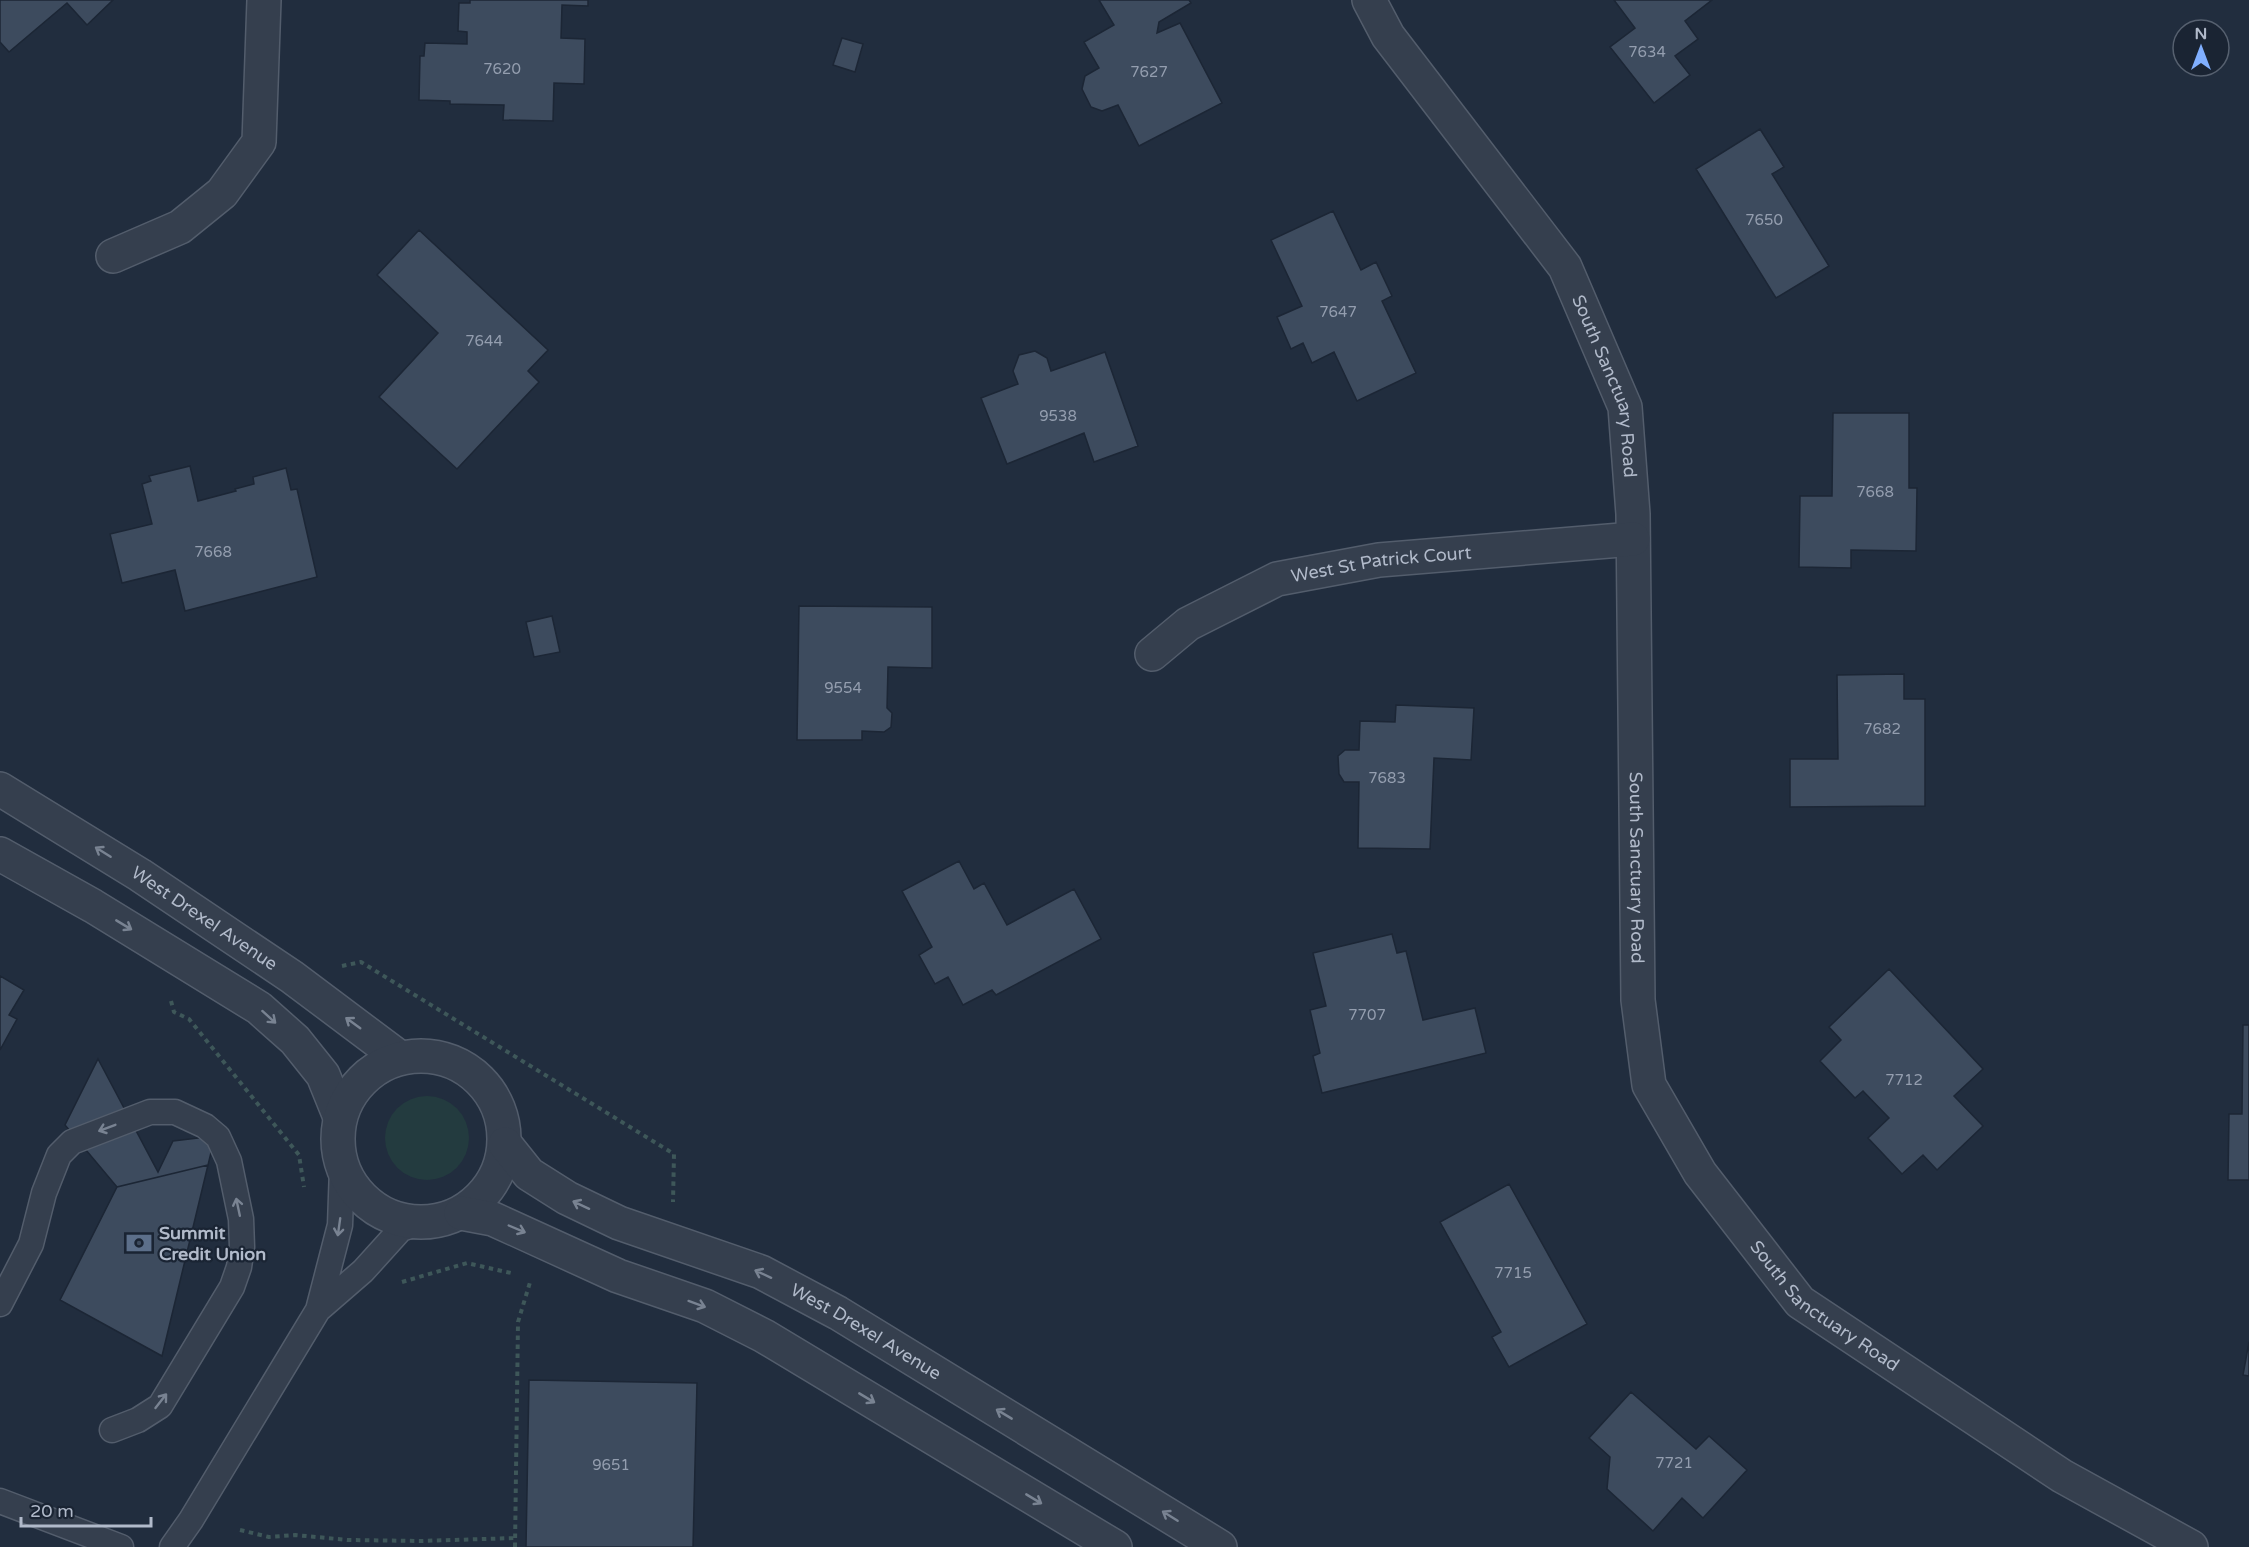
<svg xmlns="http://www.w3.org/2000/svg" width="2249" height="1547" font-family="'Varela Round',sans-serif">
<rect width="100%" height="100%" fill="#212d3e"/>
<path fill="#233b3f" d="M385 1138a42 42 0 1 1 84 0a42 42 0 1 1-84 0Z"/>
<path fill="#3d4b5e" stroke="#1c2635" stroke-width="1.5" d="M0 0H113L87 25 67 3 9 52 0 42Z
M470 0H588V6L562 5 561 38 585 39 584 84 554 83 553 121 503 120 504 105 450 104V101L419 100 420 56H424L425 43 467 44V32L458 31 459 3H470Z
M1099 0H1189L1191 3 1159 22 1157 33 1180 23 1222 103 1139 146 1118 105 1102 111 1091 107 1082 89 1085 76 1099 68 1084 42 1114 25Z
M1614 0H1712L1685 21 1698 39 1675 56 1690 75 1654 103 1610 47 1635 28Z
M842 38 863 44 855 72 833 65Z
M1760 129 1784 167 1772 174 1829 266 1776 298 1696 169Z
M1333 211 1361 270 1376 262 1392 296 1382 301 1416 373 1357 401 1334 352 1312 363 1303 343 1291 349 1277 317 1302 306 1271 240Z
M419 230 548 350 528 371 539 382 457 469 379 397 438 333 377 275Z
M1035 351 1047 358 1051 371 1105 352 1138 446 1094 462 1084 433 1007 464 981 398 1018 384 1013 371 1019 355Z
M1833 413H1909V488H1917L1916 551 1851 550V568L1799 567 1800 496H1832Z
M190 466 198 501 236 491 235 489 254 484 253 477 286 468 291 490 297 489 317 577 185 611 175 570 122 583 110 534 152 524 142 484 151 481 149 476Z
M799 606 932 607V668L888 667 887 708 892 713 891 727 884 732 862 731V740H797Z
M552 616 560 652 534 657 526 622Z
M1904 674V699H1925V806L1790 807V759H1838L1837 675Z
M1396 705 1474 708 1471 760 1434 758 1430 849 1358 848 1359 782H1344L1339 774 1338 756 1345 750H1359L1360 721 1395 722Z
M959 861 974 889 984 883 1007 925 1074 889 1101 939 996 995 992 990 963 1005 948 977 935 984 919 955 932 947 902 891Z
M1392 934 1397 953 1406 951 1423 1020 1475 1008 1486 1053 1322 1093 1313 1056 1320 1053 1310 1010 1326 1006 1313 953Z
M1889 969 1983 1069 1954 1096 1983 1126 1937 1170 1923 1155 1902 1174 1868 1138 1889 1118 1863 1091 1855 1098 1820 1061 1841 1040 1829 1027Z
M0 976 24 990 9 1015 17 1019 0 1050Z
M2243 1025H2249V1180H2228L2229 1114H2242Z
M98 1059 158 1172 173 1141 215 1136 208 1165 117 1187 65 1125Z
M208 1165 162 1356 60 1300 117 1187Z
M1509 1184 1587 1324 1509 1367 1492 1337 1501 1332 1440 1222Z
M2249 1342V1376L2243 1375Z
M529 1380 697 1383 693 1547H526Z
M1631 1392 1696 1449 1709 1436 1747 1470 1703 1518 1682 1498 1653 1531 1607 1489 1610 1457 1589 1438Z"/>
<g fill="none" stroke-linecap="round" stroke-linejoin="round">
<g stroke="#535d6c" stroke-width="27">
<path id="service" d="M0 1304 31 1244 44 1193 59 1155 72 1142 150 1112H175L205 1126 218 1137 229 1161 241 1219 242 1247 239 1267 232 1287 160 1406 138 1420 112 1430
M318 1310 363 1271 401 1229 419 1223
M0 1501 121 1547
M172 1547 191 1520 318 1310 340 1225 342 1168"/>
</g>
<g stroke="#535d6c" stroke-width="36">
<g id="minor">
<path id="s1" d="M1369 0 1388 36 1565 267 1625 407 1633 514 1638 1000 1649 1085 1700 1173 1800 1302 2062 1476 2191 1547"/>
<path d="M113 256 180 227 222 193 259 142 264 0"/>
<path id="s2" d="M1152 654 1188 624 1277 579 1379 560 1633 539"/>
</g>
</g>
<g stroke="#535d6c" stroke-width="36">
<g id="tertiary">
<path id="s3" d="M0 789 140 875 292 977 400 1058"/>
<path d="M0 854 93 906 259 1008 295 1040 323 1075 340 1117"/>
<circle cx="421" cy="1139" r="83"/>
<path id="s4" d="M505 1144 529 1174 567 1198 619 1223 761 1272 838 1313 1220 1547"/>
<path d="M461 1213 493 1219 618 1276 705 1306 764 1336 1115 1547"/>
</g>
</g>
<path stroke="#3e5759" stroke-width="4" stroke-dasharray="4.5 4.5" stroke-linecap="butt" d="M342 966 361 962 674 1154 673 1202
M171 1001 174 1012 189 1019 299 1155 304 1187
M402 1282 467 1263 511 1273
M240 1530 269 1537 295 1535 348 1540 420 1541 516 1538
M515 1547 518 1322 531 1279"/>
<use href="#service" stroke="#353f4e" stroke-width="24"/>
<use href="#minor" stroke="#353f4e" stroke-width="33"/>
<use href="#tertiary" stroke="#353f4e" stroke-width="33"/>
</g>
<defs><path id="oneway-shaft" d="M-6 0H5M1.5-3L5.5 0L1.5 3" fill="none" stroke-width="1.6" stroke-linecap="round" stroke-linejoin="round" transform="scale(1.5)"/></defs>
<g stroke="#798392">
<use href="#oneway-shaft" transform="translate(103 852) rotate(-148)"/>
<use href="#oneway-shaft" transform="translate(124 925) rotate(31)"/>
<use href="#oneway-shaft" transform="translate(269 1017) rotate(42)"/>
<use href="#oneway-shaft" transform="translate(353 1023) rotate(-144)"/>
<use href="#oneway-shaft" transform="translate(107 1128) rotate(159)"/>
<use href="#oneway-shaft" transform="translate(581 1205) rotate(-155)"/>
<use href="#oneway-shaft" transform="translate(238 1207) rotate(-102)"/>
<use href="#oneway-shaft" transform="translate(339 1227) rotate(98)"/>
<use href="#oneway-shaft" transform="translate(517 1229) rotate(23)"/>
<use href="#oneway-shaft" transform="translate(763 1274) rotate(-155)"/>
<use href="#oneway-shaft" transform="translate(697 1304) rotate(20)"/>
<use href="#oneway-shaft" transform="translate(867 1398) rotate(31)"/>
<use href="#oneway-shaft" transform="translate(161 1401) rotate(-52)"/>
<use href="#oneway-shaft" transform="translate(1004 1414) rotate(-149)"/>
<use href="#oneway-shaft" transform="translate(1034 1499) rotate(31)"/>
<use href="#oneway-shaft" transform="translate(1170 1516) rotate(-148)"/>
</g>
<defs>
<g id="bank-bare" transform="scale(2.07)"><path d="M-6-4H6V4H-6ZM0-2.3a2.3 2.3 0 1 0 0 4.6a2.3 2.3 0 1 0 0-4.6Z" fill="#5c6f8a" stroke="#1a2433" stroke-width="2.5" paint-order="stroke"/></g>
</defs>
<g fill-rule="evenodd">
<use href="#bank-bare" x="139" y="1243"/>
</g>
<g text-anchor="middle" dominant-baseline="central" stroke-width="4.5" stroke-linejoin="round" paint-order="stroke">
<g font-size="15" fill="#949eaf">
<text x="1647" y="52">7634</text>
<text x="502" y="69">7620</text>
<text x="1149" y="72">7627</text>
<text x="1764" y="220">7650</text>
<text x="1338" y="312">7647</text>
<text x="484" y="341">7644</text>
<text x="1058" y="416">9538</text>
<text x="1875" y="492">7668</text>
<text x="213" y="552">7668</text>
<text x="843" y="688">9554</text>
<text x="1882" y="729">7682</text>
<text x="1387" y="778">7683</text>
<text x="1367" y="1015">7707</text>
<text x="1904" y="1080">7712</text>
<text x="1513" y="1273">7715</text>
<text x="1674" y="1463">7721</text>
<text x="611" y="1465">9651</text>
</g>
<g font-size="18" fill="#b1baca" stroke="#1a2433">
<text stroke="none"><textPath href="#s1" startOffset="459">South Sanctuary Road</textPath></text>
<text stroke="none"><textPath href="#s2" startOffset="252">West St Patrick Court</textPath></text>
<text stroke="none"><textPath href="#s1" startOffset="945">South Sanctuary Road</textPath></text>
<text stroke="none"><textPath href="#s3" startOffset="242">West Drexel Avenue</textPath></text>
<text stroke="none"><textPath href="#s1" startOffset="1449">South Sanctuary Road</textPath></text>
<text stroke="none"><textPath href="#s4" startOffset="412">West Drexel Avenue</textPath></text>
</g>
<g font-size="18" font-weight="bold" fill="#b1baca" stroke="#1a2433" text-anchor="start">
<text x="159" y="1233">Summit<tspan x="159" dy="21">Credit Union</tspan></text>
</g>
</g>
<g transform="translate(2201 48)"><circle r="28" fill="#1a2433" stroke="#56606f" stroke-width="1.5"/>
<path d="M0-4.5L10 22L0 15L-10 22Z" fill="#80afff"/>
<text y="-9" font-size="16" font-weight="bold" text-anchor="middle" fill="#b1baca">N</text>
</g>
<path d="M21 1517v9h130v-9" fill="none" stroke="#b1baca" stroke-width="3"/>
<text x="30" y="1517" font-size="18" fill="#b1baca" stroke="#1a2433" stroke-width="4.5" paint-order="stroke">20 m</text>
</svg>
